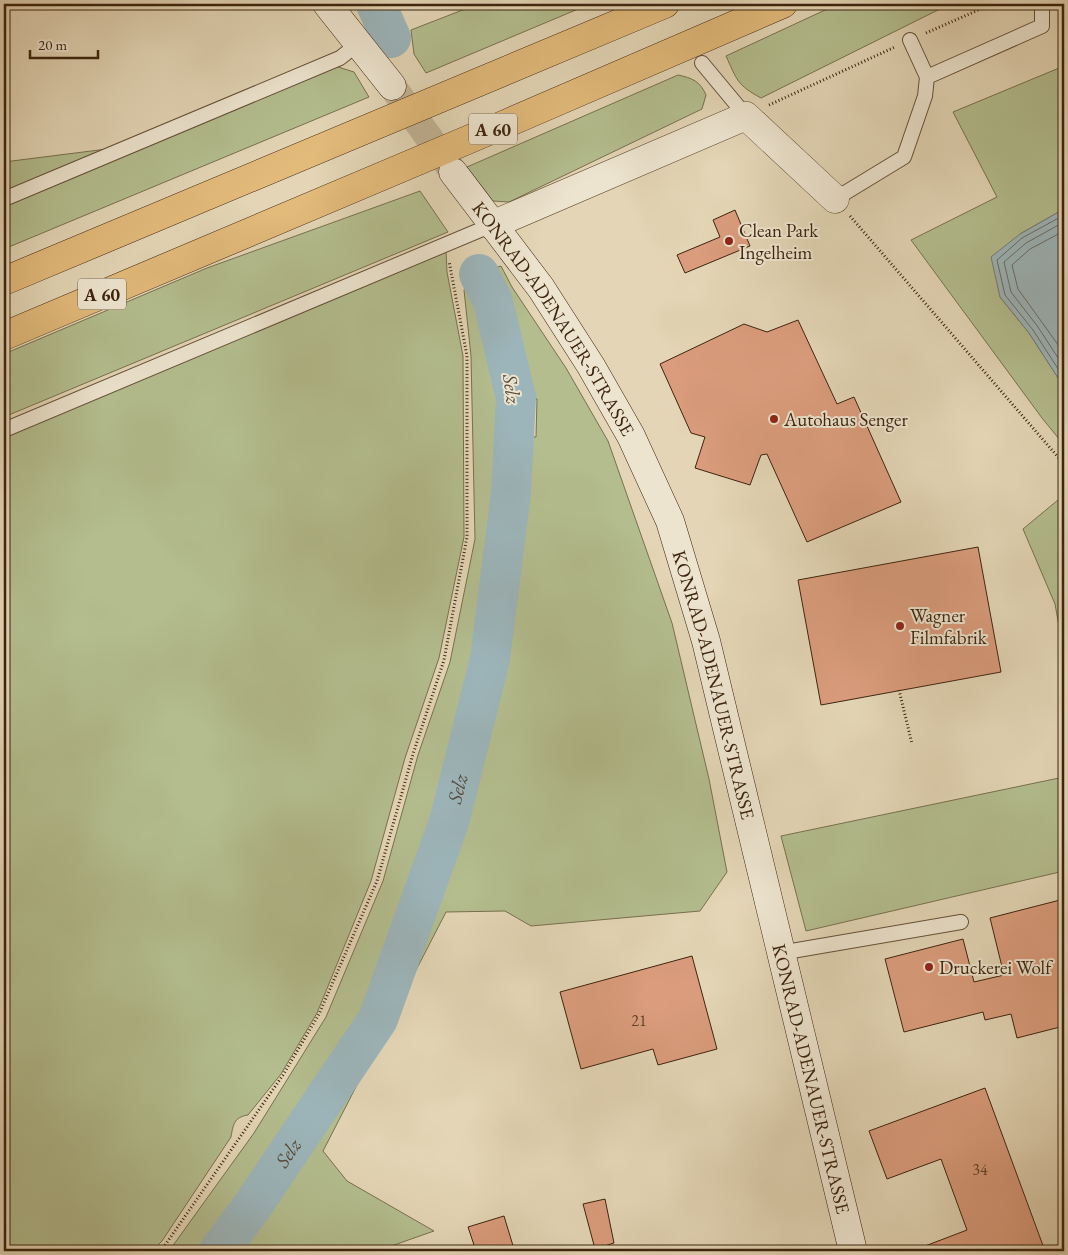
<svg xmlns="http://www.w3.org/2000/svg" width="1068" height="1255" font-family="'EB Garamond',serif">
<rect width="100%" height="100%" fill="#e3d5b5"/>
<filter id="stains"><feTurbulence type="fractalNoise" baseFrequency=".004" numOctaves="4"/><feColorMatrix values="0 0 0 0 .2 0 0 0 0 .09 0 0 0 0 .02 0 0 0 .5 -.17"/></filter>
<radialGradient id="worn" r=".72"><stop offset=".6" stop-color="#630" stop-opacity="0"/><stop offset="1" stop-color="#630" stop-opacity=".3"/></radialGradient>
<path fill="#b3bd8e" stroke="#78704e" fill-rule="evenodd" d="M358 4H390L391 38 381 34Z
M478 4H590L426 73 414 54 411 30Z
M838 4H950L761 98C737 85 737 80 726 56Z
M335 66 354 72 369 97 4 249V205Z
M1064 66V209L1020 234 1000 297 1029 333 1064 387V445L1042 418 911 240 997 197 953 112Z
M678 75C692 78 700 81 706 95L702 109 509 202 493 201 467 167Z
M107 149 4 192V162Z
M420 191 448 232 4 417V354L207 268Z
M446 251 447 272 463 356 464 537 439 658 405 758 371 881 317 1013 281 1074 248 1115C234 1117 233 1125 231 1137L162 1241 152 1251H4V433Z
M501 266 512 287 566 368 608 441 672 623 709 779 727 872 700 911 531 926 505 911 446 912 323 1151 347 1181 434 1231 377 1251H169L254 1133 326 1017 383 881 418 755 450 662 475 539 471 356 464 290 472 274ZM505 395 537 399 536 437 507 436Z
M1064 495V654L1055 604 1023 529Z
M1064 777V871L806 931 781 836Z"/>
<path fill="#9cb5ba" stroke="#767b75" d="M1064 209V387L1029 333 1000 297 991 257 1020 234Z"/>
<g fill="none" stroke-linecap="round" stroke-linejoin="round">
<path stroke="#6c6c64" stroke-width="1" d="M1064 215 1022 238 997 260 1005 295 1033 330 1064 378
M1064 222 1026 243 1004 262 1011 292 1038 327 1064 367
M1064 231 1030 249 1012 265 1018 289 1064 353"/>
<g stroke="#9cb5ba" stroke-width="40">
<path d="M376 4 391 38"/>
<path id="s1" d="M219 1251 251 1208 378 1019 449 822 490 659 511 493 516 398 493 302 479 274"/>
</g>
</g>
<path fill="#da9c7c" stroke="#3d240e" d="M735 210 750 246 685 273 677 255 720 237 713 220Z
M798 320 837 404 854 397 901 502 807 542 767 454 761 455 750 485 695 468 705 437 691 433 660 364 744 324 767 332Z
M978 547 1001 672 821 705 798 580Z
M1064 899V1026L1017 1038 1011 1014 985 1020 983 1012 904 1032 885 959 963 939 974 982 1004 975 990 918Z
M692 956 717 1049 658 1065 653 1049 581 1069 560 992Z
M985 1088 1045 1251H912L967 1230 941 1159 887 1179 869 1131Z
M605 1199 614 1243 595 1249 583 1204Z
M504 1216 514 1249 506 1251H476L468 1227Z"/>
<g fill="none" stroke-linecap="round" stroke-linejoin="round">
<path stroke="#c2b294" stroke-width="28" stroke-dasharray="28 14" stroke-linecap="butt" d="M392 86 452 170"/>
<g stroke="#665038" stroke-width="16">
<path id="service" d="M702 63 746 116
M927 77 1042 26V4
M4 199 340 58 359 43
M835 199 904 157 925 96 927 77 910 40
M4 430 492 225
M780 953 961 922"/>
</g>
<g stroke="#665038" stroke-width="29">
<path id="minor" d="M492 225 746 116 835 199"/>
</g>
<g stroke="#3d240e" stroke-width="29">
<g id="secondary">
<path d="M327 4 392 86"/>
<path id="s2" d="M453 172 541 288 591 366 631 436 670 521 706 641 853 1251"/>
</g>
</g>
<g stroke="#3d240e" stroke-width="29">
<path id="motorway" d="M4 281 665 4
M4 336 503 125 783 4"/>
</g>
<path stroke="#3d240e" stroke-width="3" stroke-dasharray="1 2.5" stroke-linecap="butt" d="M926 33 992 4
M769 105 895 47
M850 216 1064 464
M899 690 912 744
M161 1251 283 1075 319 1014 377 881 413 754 444 660 467 537V356L449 261"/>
<use href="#service" stroke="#ede4cf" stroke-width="14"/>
<use href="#minor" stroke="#ede4cf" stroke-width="28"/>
<use href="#secondary" stroke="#ede4cf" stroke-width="28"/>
<use href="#motorway" stroke="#e2ba7a" stroke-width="28"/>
</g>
<g fill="#8f2418" stroke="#ede4cf" stroke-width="2">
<circle cx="729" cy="241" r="5"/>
<circle cx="774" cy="419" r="5"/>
<circle cx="900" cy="626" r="5"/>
<circle cx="929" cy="967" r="5"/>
</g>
<g text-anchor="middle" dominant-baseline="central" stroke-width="4" stroke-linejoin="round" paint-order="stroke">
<g font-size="16" fill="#64422a">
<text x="639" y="1020">21</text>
<text x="980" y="1169">34</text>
</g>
<g fill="#ede4cf" stroke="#725e48" stroke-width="1">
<rect x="469" y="113.5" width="48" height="31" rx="4"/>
<rect x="78" y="278.5" width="48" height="31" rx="4"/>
</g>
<g font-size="18" font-weight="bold" fill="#3d240e">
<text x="493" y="129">A 60</text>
<text x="102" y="294">A 60</text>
</g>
<g font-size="19" fill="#3d240e" stroke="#ede4cf" text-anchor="start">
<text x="739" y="230">Clean Park<tspan x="739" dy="22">Ingelheim</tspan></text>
<text x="784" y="419">Autohaus Senger</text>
<text x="910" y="615">Wagner<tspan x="910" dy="22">Filmfabrik</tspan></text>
<text x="939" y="967">Druckerei Wolf</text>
</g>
<g font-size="19" fill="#3d240e" stroke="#ede4cf">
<text stroke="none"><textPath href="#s2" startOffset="178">KONRAD-ADENAUER-STRASSE</textPath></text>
<text stroke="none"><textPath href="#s2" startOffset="582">KONRAD-ADENAUER-STRASSE</textPath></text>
<text stroke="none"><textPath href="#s2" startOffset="988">KONRAD-ADENAUER-STRASSE</textPath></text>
</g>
<g font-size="20" font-style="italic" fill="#554839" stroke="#ede4cf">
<text transform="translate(512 389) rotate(82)">Selz</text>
<text stroke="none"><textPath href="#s1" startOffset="525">Selz</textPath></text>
<text stroke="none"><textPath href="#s1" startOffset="120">Selz</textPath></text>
</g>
</g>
<rect width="1068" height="1255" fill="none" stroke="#e3d5b5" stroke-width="20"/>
<rect x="5" y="5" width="1058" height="1245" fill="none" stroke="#3d240e" stroke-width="2.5"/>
<rect x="10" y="10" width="1048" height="1235" fill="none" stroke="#3d240e"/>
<path d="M30 50v8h68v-8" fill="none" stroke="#3d240e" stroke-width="2.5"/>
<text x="38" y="50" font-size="15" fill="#3d240e" stroke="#ede4cf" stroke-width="4" paint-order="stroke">20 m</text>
<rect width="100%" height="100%" filter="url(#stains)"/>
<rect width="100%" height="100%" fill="url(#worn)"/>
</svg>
